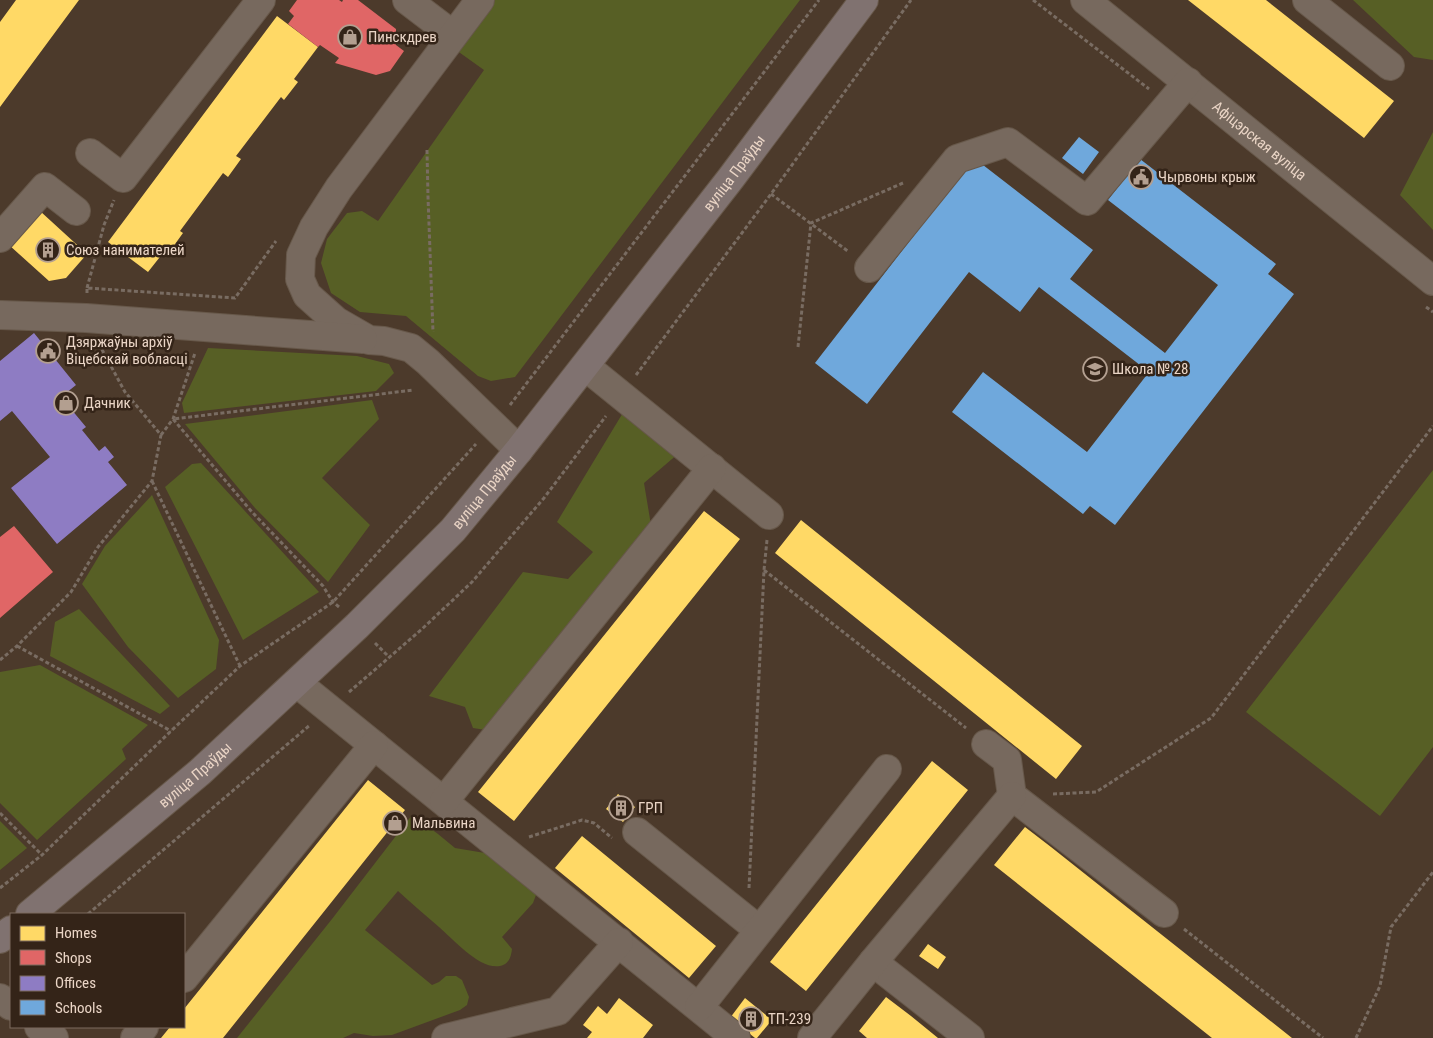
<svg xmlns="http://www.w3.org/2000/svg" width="1433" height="1038" font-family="'Roboto Condensed',sans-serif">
<rect width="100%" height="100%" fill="#4c3a2b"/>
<path fill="#575f25" d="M493 0H800L515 377 491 381 478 376 406 316 360 312 331 293 321 263 327 239 347 213 362 211 378 221 484 70 456 50Z
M1353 0H1433V60L1414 57Z
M1433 132V230L1400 195Z
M208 348 357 356 389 364 394 373 376 391 184 413 182 403Z
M372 400 379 419 322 478 370 525 328 582 255 508 185 424Z
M624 411 679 453 644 483 652 531 492 731 473 728 465 707 429 696 523 572 568 579 593 552 557 522Z
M201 463 319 592 243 640 165 487 192 464Z
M1433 470V747L1380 816 1246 712Z
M152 495 219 640 216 669 178 698 128 647 82 584 105 546Z
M79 609 170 706 160 714 50 656 55 622Z
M40 665 148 725 122 749 126 759 37 840 0 803V672Z
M412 815 438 834 455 848 491 854 530 881 536 895 533 903 502 937 512 949C511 957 509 964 500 966 480 970 454 940 439 927 425 915 411 903 398 891L365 930 432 985 439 982 446 976H456L462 980 469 997 467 1005 460 1010 392 1035 373 1036 354 1033 343 1038H237L332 919Z
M0 821 27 848 0 870Z"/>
<path fill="#ffd966" d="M16 0H79L0 107V22Z
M1188 0H1266L1394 101 1364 138Z
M277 16 318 47 294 79 298 82 284 100 281 97 236 156 241 159 228 177 223 173 180 231 183 233 170 251 167 248 148 272 108 242Z
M40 211 87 254 66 278 49 281 9 245Z
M704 511 740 539 514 821 478 792Z
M801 520 1082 746 1056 779 775 553Z
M932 761 968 790 806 991 770 962Z
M368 780 405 810 223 1038H161L170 1027H184V1009Z
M618 794 635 807 623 822 606 809Z
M1025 827 1051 847 1292 1038H1212L994 865Z
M582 836 716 946 689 978 555 868Z
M928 944 946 957 938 969 919 956Z
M886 997 911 1016 938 1038H867L859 1031Z
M619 998 653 1025 643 1038H587L592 1032 583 1025 598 1006 607 1014Z
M745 998 772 1020 757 1038H755L730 1018Z"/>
<path fill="#e06666" d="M297 0H339L342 2 343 0H358L396 29V45L404 51 390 71 376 75 335 63 339 58 320 45 318 47 288 24 294 16 289 11Z
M14 526 53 572 0 618V537Z"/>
<path fill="#8e7cc3" d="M34 333 76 385 61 397 86 427 82 430 99 451 105 446 114 457 108 462 127 485 57 544 11 488 50 457 12 411 0 421V361Z"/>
<path fill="#6fa8dc" d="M1079 137 1099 152 1083 174 1062 158Z
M974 158 1093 250 1070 279 1165 353 1218 285 1108 200 1140 159 1276 264 1268 274 1294 294 1115 525 1090 506 1083 514 952 412 983 372 1087 452 1149 372 1039 287 1020 312 969 272 867 404 815 363Z"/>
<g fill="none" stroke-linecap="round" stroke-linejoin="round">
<g stroke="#67584a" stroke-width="30">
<g id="minor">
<path d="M407 0 453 35"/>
<path d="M480 0 339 188 314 227 301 255 300 279 307 295 336 321 369 340 384 341 411 348 428 362 519 450"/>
<path id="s1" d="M1085 0 1433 281"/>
<path d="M1307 0 1390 66"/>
<path d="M90 153 123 178 261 0"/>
<path d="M0 238 45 187 76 211"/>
<path d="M869 268 957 159 1008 142 1087 201 1188 82"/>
<path d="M0 315 86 318 363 339"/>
<path d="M585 366 769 515"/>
<path d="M297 683 736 1038"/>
<path d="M986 744 1007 760 1012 796 1164 913"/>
<path d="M444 801 712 468"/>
<path d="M637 832 759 930"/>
<path d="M873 962 970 1038"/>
<path d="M184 978 374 745"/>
<path d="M0 998 11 1006"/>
<path d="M699 1007 887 769"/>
<path d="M39 1027 54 1038"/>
<path d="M135 1038 144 1027"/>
<path d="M446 1038 558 1011 619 942"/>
<path d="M812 1038 873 962 1012 796"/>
</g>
</g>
<g stroke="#67584a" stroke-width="30">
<g id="major">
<path id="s2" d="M30 914 200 772 357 626 453 530 519 450 731 178 864 0"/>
<path d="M0 939 11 930"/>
</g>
</g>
<path stroke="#796c62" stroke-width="3" stroke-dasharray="4 2.5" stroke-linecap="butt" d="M1033 0 1149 89
M427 150 428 197 433 332
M771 194 849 252
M87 288 104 225 114 200
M87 293V288L235 298 276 241
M1426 307 1433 312
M798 347 811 223 903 183
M636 375 771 194 911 0
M510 405 819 0
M161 435 173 419 195 353
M152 481 240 666
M764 570 966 728
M339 607 333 602 323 586 252 512 173 419 414 390
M375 643 389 657
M17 646 171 731
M0 660 17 646 71 592 98 547 152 481 161 435 125 392 100 346
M349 692 422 629 472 582 544 498 606 416
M1053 794 1096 792 1211 718 1433 426
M0 813 42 855
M529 837 582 820 594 823 612 838
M0 888 42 855 171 731 240 666 333 602 476 444
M749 888 764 570 767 540
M88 914 310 725
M1184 929 1323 1038
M1356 1038 1380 986 1391 927 1433 872"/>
<use href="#minor" stroke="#77695e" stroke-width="28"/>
<use href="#major" stroke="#807270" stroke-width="28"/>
</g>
<defs>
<g id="shop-ring" transform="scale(1.25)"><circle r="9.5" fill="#342418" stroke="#b39f90" stroke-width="1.5"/><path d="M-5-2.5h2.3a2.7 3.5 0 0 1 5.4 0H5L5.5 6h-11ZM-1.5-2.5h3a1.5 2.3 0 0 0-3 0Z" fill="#b39f90"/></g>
<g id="civic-ring" transform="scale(1.25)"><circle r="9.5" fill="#342418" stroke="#b39f90" stroke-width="1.5"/><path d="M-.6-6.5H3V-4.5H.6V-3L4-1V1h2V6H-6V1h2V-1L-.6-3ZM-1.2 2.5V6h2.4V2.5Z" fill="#b39f90"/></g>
<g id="building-ring" transform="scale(1.25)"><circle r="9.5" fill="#342418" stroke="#b39f90" stroke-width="1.5"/><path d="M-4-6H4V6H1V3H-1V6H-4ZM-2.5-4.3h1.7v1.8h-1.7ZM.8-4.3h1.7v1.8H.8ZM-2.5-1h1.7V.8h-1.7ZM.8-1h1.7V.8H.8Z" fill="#b39f90"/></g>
<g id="school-ring" transform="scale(1.25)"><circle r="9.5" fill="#342418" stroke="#b39f90" stroke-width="1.5"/><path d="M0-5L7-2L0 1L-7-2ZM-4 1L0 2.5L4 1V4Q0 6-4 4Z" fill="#b39f90"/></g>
</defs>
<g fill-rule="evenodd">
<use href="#shop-ring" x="350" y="37"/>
<use href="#civic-ring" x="1141" y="177"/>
<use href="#building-ring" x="48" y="250"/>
<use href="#civic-ring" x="48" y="351"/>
<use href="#school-ring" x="1095" y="369"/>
<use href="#shop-ring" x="66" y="403"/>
<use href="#building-ring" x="621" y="808"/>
<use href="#shop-ring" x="395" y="823"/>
<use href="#building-ring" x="751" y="1019"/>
</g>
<g text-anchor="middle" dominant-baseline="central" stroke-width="5" stroke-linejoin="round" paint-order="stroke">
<g font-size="15" fill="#ead5c6" stroke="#342418" text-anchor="start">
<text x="368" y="37">Пинскдрев</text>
<text x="1158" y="177">Чырвоны крыж</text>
<text x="66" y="250">Союз нанимателей</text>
<text x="66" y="342">Дзяржаўны архіў<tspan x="66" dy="17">Віцебскай вобласці</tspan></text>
<text x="1112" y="369">Школа № 28</text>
<text x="84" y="403">Дачник</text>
<text x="638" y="808">ГРП</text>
<text x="412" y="823">Мальвина</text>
<text x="768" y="1019">ТП-239</text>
</g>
<g font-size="15" fill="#ead5c6" stroke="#342418">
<text stroke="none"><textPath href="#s1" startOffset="224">Афіцэрская вуліца</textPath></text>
<text stroke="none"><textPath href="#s2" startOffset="1026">вуліца Праўды</textPath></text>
<text stroke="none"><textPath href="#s2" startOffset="621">вуліца Праўды</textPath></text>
<text stroke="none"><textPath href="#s2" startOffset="216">вуліца Праўды</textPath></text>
</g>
</g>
<rect x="10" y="913" width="175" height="115" fill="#342418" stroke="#7d6b5e"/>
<rect x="20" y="926" width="25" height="15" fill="#ffd966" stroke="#7d6b5e"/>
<text x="55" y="938" font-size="15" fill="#ead5c6">Homes</text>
<rect x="20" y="950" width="25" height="15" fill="#e06666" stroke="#7d6b5e"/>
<text x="55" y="963" font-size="15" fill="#ead5c6">Shops</text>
<rect x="20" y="976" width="25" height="15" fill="#8e7cc3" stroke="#7d6b5e"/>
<text x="55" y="988" font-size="15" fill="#ead5c6">Offices</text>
<rect x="20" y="1000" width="25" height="15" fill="#6fa8dc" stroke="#7d6b5e"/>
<text x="55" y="1013" font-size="15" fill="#ead5c6">Schools</text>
</svg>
